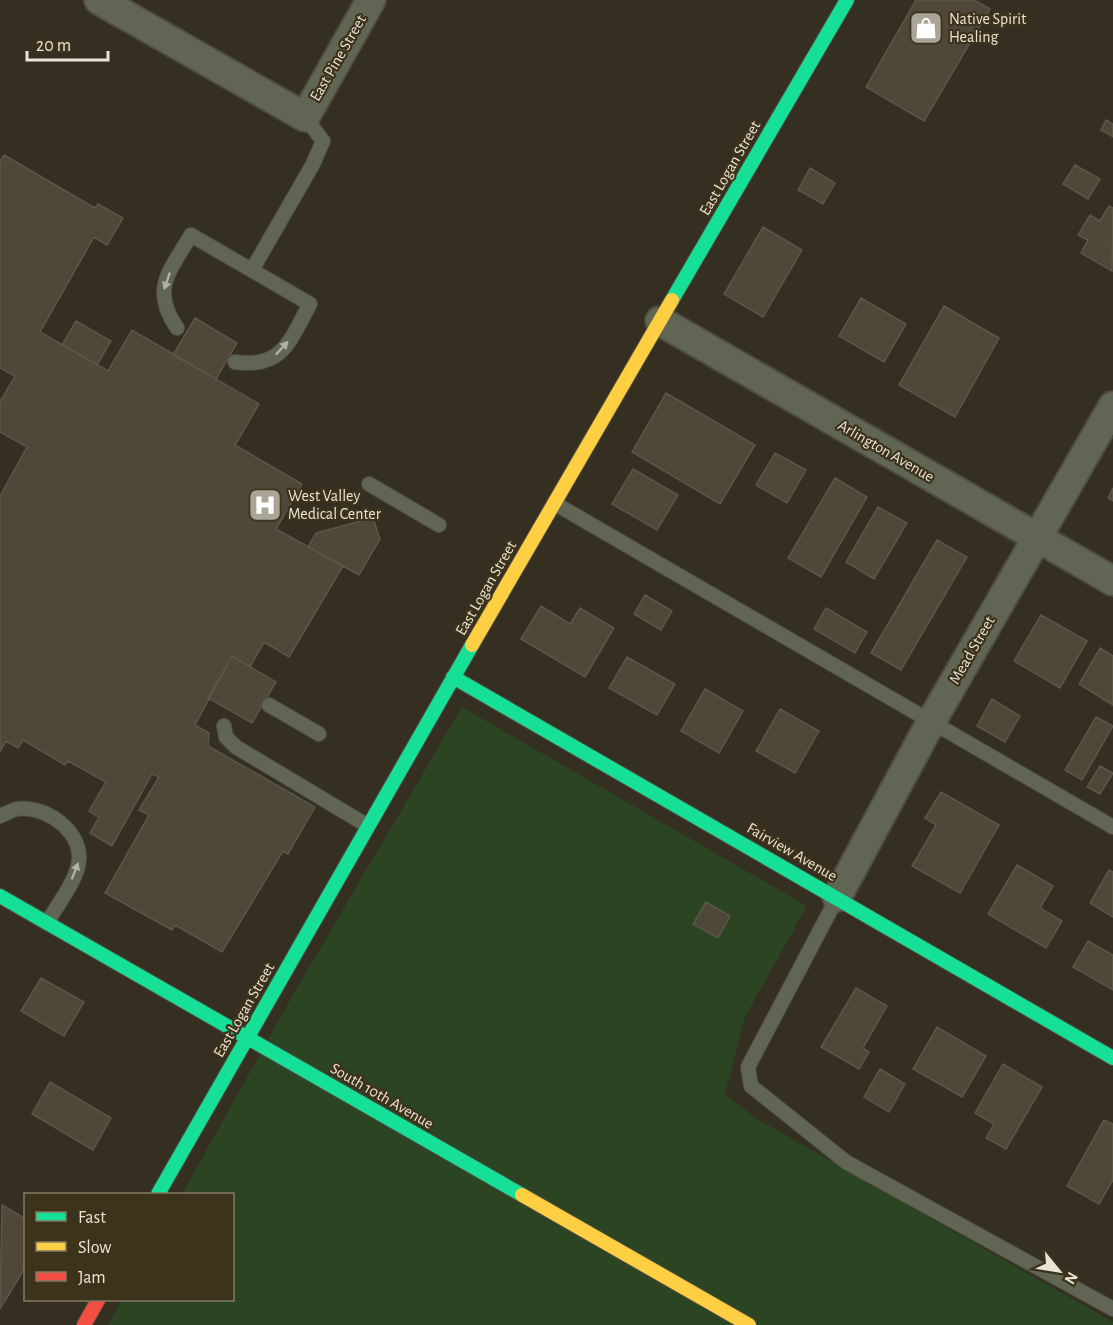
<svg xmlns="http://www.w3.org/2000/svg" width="1113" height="1325" font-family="'Alegreya Sans',sans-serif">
<rect width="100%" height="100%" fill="#352f22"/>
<path fill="#2b4422" d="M462 707 807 906 745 1017 725 1094 757 1119 1113 1322V1325H108L122 1300H232V1194H182L294 993Z"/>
<path fill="#4f4838" stroke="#5b564b" stroke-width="1.5" d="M916 0H974L990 9 924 121 866 87Z
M1106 120 1113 124V137L1101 130Z
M4 155 95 208 98 204 123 218 107 245 94 237 40 332 108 371 132 330 259 404 235 445 302 484 276 529 343 566 289 657 264 642 250 667 232 656 195 725 209 733 208 746 315 807 288 854 283 851 222 952 175 925 172 930 105 893 149 815 139 810 159 777 152 774 112 846 90 833 99 817 89 811 106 782 68 761 65 765 23 740 18 748 6 741 0 752V496L27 447 0 432V402L15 376 0 368V161Z
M1075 165 1100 179 1088 199 1063 184Z
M810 168 835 183 823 204 798 190Z
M1109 206 1113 208 1112 271 1081 253 1088 240 1078 235 1090 215 1100 221Z
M763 227 802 250 763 317 724 294Z
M861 298 906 324 884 362 839 336Z
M944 306 999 338 955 417 899 385Z
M195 318 237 343 216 379 173 355Z
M76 321 111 341 97 365 62 345Z
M666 393 755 445 720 504 632 452Z
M775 453 806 470 787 503 756 485Z
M633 469 678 495 657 530 612 504Z
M835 478 867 497 821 577 788 558Z
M1113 488V501L1108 498Z
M878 507 907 523 874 579 846 562Z
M373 518 380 539 359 575 308 547 316 533Z
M937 540 967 557 901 670 871 653Z
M645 595 672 611 661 630 634 614Z
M541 606 570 624 580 608 614 628 585 677 521 639Z
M826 608 867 632 855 653 814 629Z
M1041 615 1087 641 1060 688 1014 661Z
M1100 648 1113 656V705L1079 684Z
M232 656 276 682 252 723 208 698Z
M627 657 675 684 657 715 609 688Z
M705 689 743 711 719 753 681 731Z
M992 699 1020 716 1005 742 977 726Z
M780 709 819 731 795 773 756 751Z
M1096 717 1113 726 1082 780 1065 770Z
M1100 766 1113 773 1100 794 1087 787Z
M941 792 999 825 960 893 912 866 936 825 925 818Z
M1017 865 1053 886 1040 908 1062 921 1046 948 988 914Z
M1109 870 1113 872V917L1090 903Z
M706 902 730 916 718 938 693 924Z
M1088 941 1113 955V990L1073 967Z
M41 978 84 1002 64 1036 21 1011Z
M856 988 887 1006 863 1048 869 1052 859 1069 821 1047Z
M937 1027 986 1056 962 1097 913 1069Z
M1003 1064 1042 1087 1006 1149 986 1138 994 1124 975 1113Z
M880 1069 905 1084 889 1112 864 1097Z
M50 1082 111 1118 93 1150 32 1114Z
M1104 1120 1113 1124V1180L1099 1204 1067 1186Z
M2 1205 26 1219V1266L0 1309Z"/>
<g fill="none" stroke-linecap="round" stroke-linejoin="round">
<g stroke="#504b40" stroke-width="16">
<path id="lane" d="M252 270 313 164 323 141 305 117
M177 328C150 289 170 271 191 235L310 304C290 340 283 369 235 362
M369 484 439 525
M554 503 1113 827
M269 705 319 734
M224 726 226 737 236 747 368 826
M0 816C5 814 12 810 17 809 45 805 81 830 79 860 77 881 57 905 47 923
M837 898 748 1067 751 1086 846 1162 1113 1309"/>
</g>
<g stroke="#504b40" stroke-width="32">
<path id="street" d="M99 0 305 117 371 0
M660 321 1113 581
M837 897 931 722 1113 406"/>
</g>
<g stroke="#504b40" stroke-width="16">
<path id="fast" d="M672 300 847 0
M453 677 1113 1058
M0 896 522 1195
M158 1194 472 645"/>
</g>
<g stroke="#504b40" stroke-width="16">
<path id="slow" d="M472 645 672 300
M522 1195 749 1325"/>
</g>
<g stroke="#504b40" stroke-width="16">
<path id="jam" d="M84 1325 98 1300"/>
</g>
<use href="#lane" stroke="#606554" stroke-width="14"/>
<use href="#street" stroke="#606554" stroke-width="28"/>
<use href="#fast" stroke="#16e098" stroke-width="14"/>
<use href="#slow" stroke="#ffcf43" stroke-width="14"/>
<use href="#jam" stroke="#f24e42" stroke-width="14"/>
</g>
<defs><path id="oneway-solid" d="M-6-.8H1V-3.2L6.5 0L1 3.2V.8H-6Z" transform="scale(1.5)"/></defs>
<g fill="#b3b1a2">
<use href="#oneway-solid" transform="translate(167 281) rotate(109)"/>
<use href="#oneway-solid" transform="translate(282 348) rotate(-47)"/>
<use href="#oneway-solid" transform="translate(75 871) rotate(-69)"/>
</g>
<defs>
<g id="shop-square" transform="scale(1.725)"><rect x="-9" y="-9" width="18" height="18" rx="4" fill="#aba597" stroke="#3d321a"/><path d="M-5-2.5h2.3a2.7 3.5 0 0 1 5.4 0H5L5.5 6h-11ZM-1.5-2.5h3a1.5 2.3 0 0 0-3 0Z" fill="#fff"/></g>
<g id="hospital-square" transform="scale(1.725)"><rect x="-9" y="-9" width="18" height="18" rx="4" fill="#aba597" stroke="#3d321a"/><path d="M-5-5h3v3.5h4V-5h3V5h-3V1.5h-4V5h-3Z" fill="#fff"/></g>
</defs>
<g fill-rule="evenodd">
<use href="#shop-square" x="926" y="28"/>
<use href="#hospital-square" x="265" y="505"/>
</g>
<g text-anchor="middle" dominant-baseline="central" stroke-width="4.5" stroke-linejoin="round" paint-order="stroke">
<g font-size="16" fill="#ebe4d6" stroke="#3d321a" text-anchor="start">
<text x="949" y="19">Native Spirit<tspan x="949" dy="18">Healing</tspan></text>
<text x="288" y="496">West Valley<tspan x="288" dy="18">Medical Center</tspan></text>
</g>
<g font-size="16" fill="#ebe4d6" stroke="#3d321a">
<text transform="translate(338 58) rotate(-60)">East Pine Street</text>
<text transform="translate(730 168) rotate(-60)">East Logan Street</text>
<text transform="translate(886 451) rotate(30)">Arlington Avenue</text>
<text transform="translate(486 588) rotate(-60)">East Logan Street</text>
<text transform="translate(972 650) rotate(-60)">Mead Street</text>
<text transform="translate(792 852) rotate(30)">Fairview Avenue</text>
<text transform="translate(244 1010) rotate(-60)">East Logan Street</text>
<text transform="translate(382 1096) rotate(30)">South 10th Avenue</text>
</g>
</g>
<rect x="24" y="1193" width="210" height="108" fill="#3d321a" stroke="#837965" stroke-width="1.5"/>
<rect x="36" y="1212" width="30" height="9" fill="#16e098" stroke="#837965" stroke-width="1.5"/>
<text x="78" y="1223" font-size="18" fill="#ebe4d6">Fast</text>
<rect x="36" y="1242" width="30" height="9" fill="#ffcf43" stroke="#837965" stroke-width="1.5"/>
<text x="78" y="1253" font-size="18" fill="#ebe4d6">Slow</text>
<rect x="36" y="1272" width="30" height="9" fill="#f24e42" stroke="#837965" stroke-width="1.5"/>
<text x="78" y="1283" font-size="18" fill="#ebe4d6">Jam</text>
<g transform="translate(1059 1271) rotate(120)" stroke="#3d321a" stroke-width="4.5" paint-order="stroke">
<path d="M0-4.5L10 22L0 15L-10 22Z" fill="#ebe4d6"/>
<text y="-9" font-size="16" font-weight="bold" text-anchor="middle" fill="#ebe4d6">N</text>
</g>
<path d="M27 51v9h81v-9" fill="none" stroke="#ebe4d6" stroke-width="3"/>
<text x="36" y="51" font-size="18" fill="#ebe4d6" stroke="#3d321a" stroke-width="4.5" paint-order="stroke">20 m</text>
</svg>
